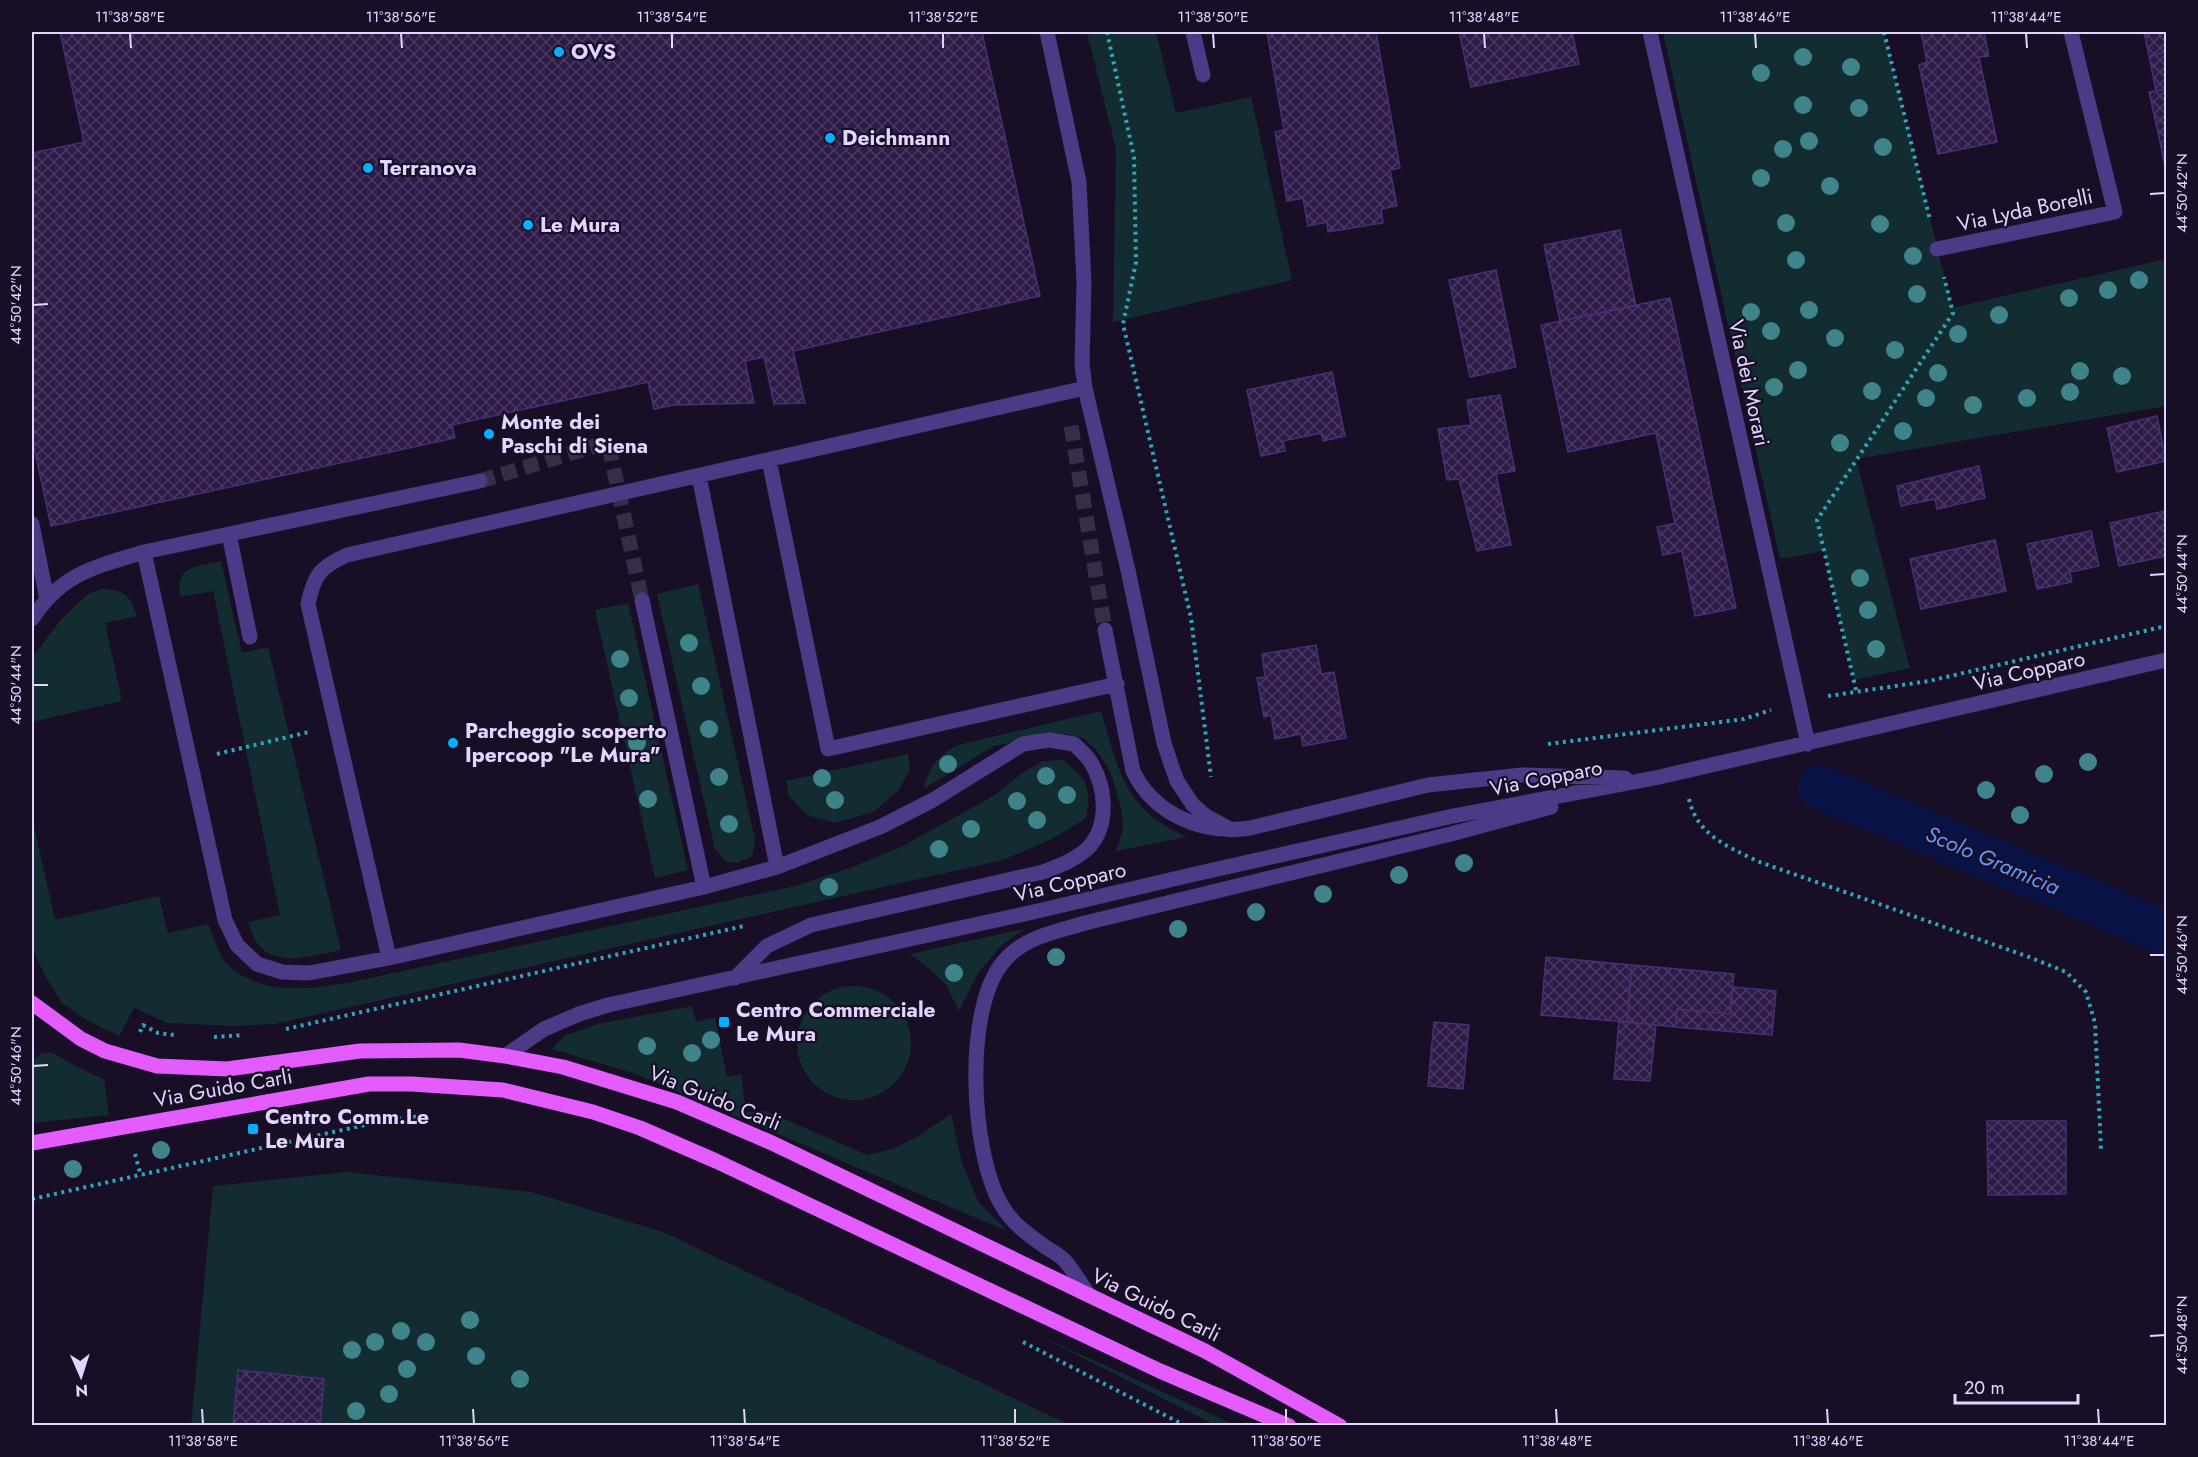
<svg xmlns="http://www.w3.org/2000/svg" width="2198" height="1457" font-family="Jost,sans-serif">
<defs>
<pattern id="building-cross-hatch" width="8" height="8" patternUnits="userSpaceOnUse" patternTransform="scale(1.5)"><rect width="8" height="8" fill="#2d1b48"/><path d="M0 0l8 8M0 8l8-8" fill="none" stroke="#4b3b63"/></pattern>
</defs>
<rect width="100%" height="100%" fill="#180f27"/>
<path fill="#122c31" d="M1087 32H1156L1176 113 1251 97 1292 280 1113 322 1116 149Z
M1663 32H1884L1952 308 2166 259V406L1856 459 1910 668 1854 680 1824 551 1780 559Z
M221 561 242 653 268 647 341 950C314 955 273 970 255 940 252 935 251 928 248 922L280 915 213 591 180 597C175 565 196 567 221 561Z
M698 584 755 840 752 856 736 863 725 861 715 849 657 594Z
M102 589C126 590 129 595 137 616L105 623 122 701 32 722V658L60 621 76 605 88 594Z
M628 603 688 870 655 878 595 610Z
M1101 711C1113 751 1121 796 1158 821 1167 827 1177 832 1186 837L1116 851 1123 830 1122 812 1111 773 1096 749 1083 738 1066 734 1044 735 994 746 923 789C931 765 936 757 958 745Z
M908 754 910 770 898 791 873 812 835 823 807 815 789 796 786 781Z
M1062 760C1087 778 1092 787 1086 818L1052 839 1003 860 275 1024 231 1026 168 1023 134 1008 119 1036 86 1020 62 1003 44 974 32 947V817L55 920 159 896 168 933 208 924C213 935 220 958 228 965 263 997 309 989 352 982L795 886 850 868 901 847 995 795 1025 771 1043 761Z
M1024 929 1002 945 978 973 959 1011 946 985 933 972 910 954Z
M797 1043a57 57 0 1 1 114 0a57 57 0 1 1-114 0Z
M692 1006 696 1022 715 1017 727 1077 741 1074 746 1112 766 1111 867 1155 893 1149 920 1135 951 1114 962 1163 978 1201 1007 1231 636 1074 552 1049 564 1036 598 1024Z
M52 1052 77 1067 104 1079 109 1115 32 1123 33 1060 42 1053Z
M347 1172 531 1192 663 1232 1070 1425 191 1426 213 1186Z
M1036 1334 1235 1425H1215Z"/>
<g fill="none" stroke-linecap="round" stroke-linejoin="round">
<path stroke="#0a1346" stroke-width="44" d="M1820 787 2166 933"/>
</g>
<path fill="url(#building-cross-hatch)" stroke="#4a2d75" stroke-width="1.5" d="M60 32H982L1040 296 793 351 805 403 774 404 764 357 745 361 754 403 674 405 654 409 648 382 452 425 455 438 51 526 32 438V153L84 142Z
M1267 32H1376L1400 168 1390 170 1397 206 1381 209 1383 223 1328 232 1327 222 1308 226 1303 198 1287 201 1275 132 1284 130Z
M1459 32H1572L1579 64 1471 87Z
M1921 32H1984L1989 56 1979 57 1997 142 1938 154 1919 65 1927 62Z
M2144 32H2166V52L2149 56Z
M2166 52V89L2156 91 2149 56Z
M2166 89V130L2158 132 2149 92Z
M2166 130V172L2158 132Z
M1620 230 1636 306 1560 321 1544 245Z
M1496 270 1516 367 1470 377 1449 280Z
M1670 298 1736 608 1695 616 1682 551 1663 555 1657 527 1675 523 1656 433 1568 452 1541 325Z
M1332 372 1345 436 1323 441 1321 433 1283 441 1285 451 1261 456 1247 390Z
M1500 395 1515 471 1496 474 1511 545 1477 551 1459 479 1447 480 1438 429 1471 425 1467 400Z
M2157 416 2166 461 2117 472 2107 428Z
M1979 466 1985 498 1937 509 1935 499 1901 506 1897 486Z
M2165 511 2166 556 2119 566 2110 523Z
M2091 531 2099 566 2070 572 2072 582 2037 589 2027 544Z
M1995 540 2006 591 1921 609 1910 559Z
M1316 645 1321 674 1334 672 1346 738 1303 746 1301 734 1275 739 1271 715 1264 717 1257 678 1265 677 1262 654Z
M1546 957 1632 965 1627 1022 1541 1015Z
M1632 965 1734 974 1730 1014 1677 1009 1675 1027 1627 1022Z
M1733 987 1776 991 1772 1035 1675 1027 1677 1009 1730 1014Z
M1619 1021 1656 1025 1650 1081 1614 1079Z
M1434 1022 1469 1025 1463 1089 1428 1086Z
M1987 1121H2066V1194L1988 1195Z
M238 1370 324 1379 320 1426H233Z"/>
<g fill="none" stroke-linecap="round" stroke-linejoin="round">
<path stroke="#362d47" stroke-width="15" stroke-dasharray="15 8" stroke-linecap="butt" d="M1071 426 1105 630
M480 481 608 442 642 600"/>
<path stroke="#2ea6ba" stroke-width="4" stroke-dasharray="3 4.5" stroke-linecap="butt" d="M1107 32 1134 157 1136 262 1123 324 1191 618 1211 777
M1884 32 1930 220
M1856 690 1817 520 1953 313 1944 277
M1828 696 1929 681 2166 626
M1548 744 1744 719 1771 710
M217 754 309 732
M1689 799C1697 835 1727 846 1757 861L2029 957 2066 972 2086 992 2095 1023 2101 1149
M286 1029 744 926
M140 1032 143 1025 158 1033 174 1035
M214 1037 243 1035
M135 1154 141 1176
M32 1199 383 1121 421 1116
M1023 1342 1186 1426"/>
<path stroke="#4c3a87" stroke-width="15" d="M1047 32 1079 182 1084 282 1082 364 1085 388 1128 570 1164 743 1172 767 1177 781 1193 805 1206 816 1232 830
M1193 32 1203 75
M1650 32 1808 744
M1937 249 2115 212 2071 32
M769 460 828 749 1117 684
M699 476 777 867
M32 524 47 599
M229 534 250 637
M144 552 225 920 237 945 257 964 282 972 309 973 389 958 704 887 777 867 880 827 933 800 1023 744 1049 740 1074 744C1079 749 1086 755 1090 761 1106 786 1110 825 1088 848 1075 860 1059 866 1043 872L811 925 767 946 735 978
M642 600 704 887
M32 619C62 573 95 567 144 552L480 481
M1105 630 1133 771C1154 815 1204 835 1250 828L1428 785 1522 775 1625 778
M389 958 308 604C314 575 320 567 347 555L1085 388
M505 1056 544 1029 579 1014 608 1005 1029 913 1191 875 1453 816 1655 778 2166 660
M1089 1295C1081 1284 1074 1271 1065 1261 1061 1256 1053 1252 1047 1248 1030 1236 1011 1223 1001 1204 971 1152 963 1008 1004 961 1024 937 1056 932 1085 923L1451 834 1551 807"/>
<path stroke="#e45cff" stroke-width="15" d="M32 1003 81 1039 105 1051 157 1066 227 1069 360 1051 459 1050 505 1056 563 1067 677 1102 772 1143 1205 1351 1340 1426
M32 1143 369 1084H411L503 1090 593 1112 640 1128 716 1161 1160 1371 1289 1426"/>
</g>
<g fill="#3f838b">
<circle cx="1803" cy="57" r="9"/>
<circle cx="1851" cy="67" r="9"/>
<circle cx="1761" cy="73" r="9"/>
<circle cx="1803" cy="105" r="9"/>
<circle cx="1859" cy="108" r="9"/>
<circle cx="1809" cy="141" r="9"/>
<circle cx="1883" cy="147" r="9"/>
<circle cx="1783" cy="149" r="9"/>
<circle cx="1761" cy="178" r="9"/>
<circle cx="1830" cy="186" r="9"/>
<circle cx="1786" cy="223" r="9"/>
<circle cx="1880" cy="224" r="9"/>
<circle cx="1913" cy="256" r="9"/>
<circle cx="1796" cy="260" r="9"/>
<circle cx="2139" cy="280" r="9"/>
<circle cx="2108" cy="290" r="9"/>
<circle cx="1917" cy="294" r="9"/>
<circle cx="2069" cy="298" r="9"/>
<circle cx="1809" cy="310" r="9"/>
<circle cx="1751" cy="312" r="9"/>
<circle cx="1999" cy="315" r="9"/>
<circle cx="1771" cy="331" r="9"/>
<circle cx="1958" cy="334" r="9"/>
<circle cx="1835" cy="338" r="9"/>
<circle cx="1895" cy="350" r="9"/>
<circle cx="1798" cy="370" r="9"/>
<circle cx="2080" cy="371" r="9"/>
<circle cx="1938" cy="373" r="9"/>
<circle cx="2122" cy="376" r="9"/>
<circle cx="1774" cy="387" r="9"/>
<circle cx="1872" cy="391" r="9"/>
<circle cx="2070" cy="392" r="9"/>
<circle cx="1926" cy="398" r="9"/>
<circle cx="2027" cy="398" r="9"/>
<circle cx="1973" cy="405" r="9"/>
<circle cx="1903" cy="431" r="9"/>
<circle cx="1840" cy="443" r="9"/>
<circle cx="1860" cy="578" r="9"/>
<circle cx="1868" cy="610" r="9"/>
<circle cx="689" cy="643" r="9"/>
<circle cx="1876" cy="649" r="9"/>
<circle cx="620" cy="659" r="9"/>
<circle cx="701" cy="686" r="9"/>
<circle cx="629" cy="698" r="9"/>
<circle cx="709" cy="729" r="9"/>
<circle cx="637" cy="743" r="9"/>
<circle cx="2088" cy="762" r="9"/>
<circle cx="948" cy="764" r="9"/>
<circle cx="2044" cy="774" r="9"/>
<circle cx="1046" cy="776" r="9"/>
<circle cx="719" cy="777" r="9"/>
<circle cx="822" cy="778" r="9"/>
<circle cx="1986" cy="790" r="9"/>
<circle cx="1067" cy="795" r="9"/>
<circle cx="648" cy="799" r="9"/>
<circle cx="835" cy="800" r="9"/>
<circle cx="1017" cy="801" r="9"/>
<circle cx="2020" cy="815" r="9"/>
<circle cx="1037" cy="820" r="9"/>
<circle cx="729" cy="824" r="9"/>
<circle cx="971" cy="829" r="9"/>
<circle cx="939" cy="849" r="9"/>
<circle cx="1464" cy="863" r="9"/>
<circle cx="1399" cy="875" r="9"/>
<circle cx="829" cy="887" r="9"/>
<circle cx="1323" cy="894" r="9"/>
<circle cx="1256" cy="912" r="9"/>
<circle cx="1178" cy="929" r="9"/>
<circle cx="1056" cy="957" r="9"/>
<circle cx="954" cy="973" r="9"/>
<circle cx="711" cy="1040" r="9"/>
<circle cx="647" cy="1046" r="9"/>
<circle cx="692" cy="1053" r="9"/>
<circle cx="161" cy="1150" r="9"/>
<circle cx="73" cy="1169" r="9"/>
<circle cx="470" cy="1320" r="9"/>
<circle cx="401" cy="1331" r="9"/>
<circle cx="375" cy="1342" r="9"/>
<circle cx="426" cy="1342" r="9"/>
<circle cx="352" cy="1350" r="9"/>
<circle cx="476" cy="1356" r="9"/>
<circle cx="407" cy="1369" r="9"/>
<circle cx="520" cy="1379" r="9"/>
<circle cx="389" cy="1394" r="9"/>
<circle cx="356" cy="1411" r="9"/>
</g>
<path fill="none" stroke="#e3d5ff" stroke-width="2" d="M130 33 131 48M401 33 402 48M672 33V48M943 33V48M1213 33 1214 48M1484 33 1485 48M1755 33 1756 48M2026 33 2027 48M2150 194 2165 193M33 305 48 304M2150 575 2165 574M33 685H48M2150 955H2165M33 1066 48 1065M2150 1336 2165 1335M202 1409 203 1424M473 1409 474 1424M744 1409 745 1424M1015 1409V1424M1286 1409V1424M1556 1409 1557 1424M1827 1409 1828 1424M2098 1409 2099 1424"/>
<g fill="#01b1ff" stroke="#180f27" stroke-width="2">
<circle cx="559" cy="52" r="6"/>
<circle cx="830" cy="138" r="6"/>
<circle cx="368" cy="168" r="6"/>
<circle cx="528" cy="225" r="6"/>
<circle cx="489" cy="434" r="6"/>
<circle cx="453" cy="743" r="6"/>
<rect x="718" y="1016" width="12" height="12" rx="3"/>
<rect x="247" y="1123" width="12" height="12" rx="3"/>
</g>
<g text-anchor="middle" dominant-baseline="central" stroke-width="4.5" stroke-linejoin="round" paint-order="stroke">
<g font-size="21" font-weight="bold" fill="#e3d5ff" stroke="#180f27" text-anchor="start">
<text x="571" y="52">OVS</text>
<text x="842" y="138">Deichmann</text>
<text x="380" y="168">Terranova</text>
<text x="540" y="225">Le Mura</text>
<text x="501" y="422">Monte dei<tspan x="501" dy="24">Paschi di Siena</tspan></text>
<text x="465" y="731">Parcheggio scoperto<tspan x="465" dy="24">Ipercoop "Le Mura"</tspan></text>
<text x="736" y="1010">Centro Commerciale<tspan x="736" dy="24">Le Mura</tspan></text>
<text x="265" y="1117">Centro Comm.Le<tspan x="265" dy="24">Le Mura</tspan></text>
</g>
<g font-size="21" fill="#e3d5ff" stroke="#180f27">
<text transform="translate(2025 210) rotate(-12)">Via Lyda Borelli</text>
<text transform="translate(1749 383) rotate(78)">Via dei Morari</text>
<text transform="translate(2029 671) rotate(-13)">Via Copparo</text>
<text transform="translate(1546 778) rotate(-11)">Via Copparo</text>
<text transform="translate(1070 882) rotate(-13)">Via Copparo</text>
<text transform="translate(223 1088) rotate(-10)">Via Guido Carli</text>
<text transform="translate(715 1098) rotate(22)">Via Guido Carli</text>
<text transform="translate(1156 1305) rotate(26)">Via Guido Carli</text>
</g>
<g font-size="22" font-style="italic" fill="#6397ff" stroke="#180f27">
<text transform="translate(1993 860) rotate(23)">Scolo Gramicia</text>
</g>
</g>
<rect width="2198" height="1457" fill="none" stroke="#180f27" stroke-width="66"/>
<g transform="translate(81 1376) rotate(177)" stroke="#180f27" stroke-width="4.5" paint-order="stroke">
<path d="M0-4.5L10 22L0 15L-10 22Z" fill="#e3d5ff"/>
<text y="-9" font-size="16" font-weight="bold" text-anchor="middle" fill="#e3d5ff">N</text>
</g>
<path d="M1955 1394v9h123v-9" fill="none" stroke="#e3d5ff" stroke-width="3"/>
<text x="1964" y="1394" font-size="18" fill="#e3d5ff" stroke="#180f27" stroke-width="4.5" paint-order="stroke">20 m</text>
<rect x="33" y="33" width="2132" height="1391" fill="none" stroke="#e3d5ff" stroke-width="2"/>
<g font-size="15" text-anchor="middle" fill="#e3d5ff">
<text x="130" y="22">11°38'58"E</text>
<text x="401" y="22">11°38'56"E</text>
<text x="672" y="22">11°38'54"E</text>
<text x="943" y="22">11°38'52"E</text>
<text x="1213" y="22">11°38'50"E</text>
<text x="1484" y="22">11°38'48"E</text>
<text x="1755" y="22">11°38'46"E</text>
<text x="2026" y="22">11°38'44"E</text>
<text transform="translate(2182 193) rotate(-90)" y="5">44°50'42"N</text>
<text transform="translate(16 305) rotate(-90)" y="5">44°50'42"N</text>
<text transform="translate(2182 574) rotate(-90)" y="5">44°50'44"N</text>
<text transform="translate(16 685) rotate(-90)" y="5">44°50'44"N</text>
<text transform="translate(2182 955) rotate(-90)" y="5">44°50'46"N</text>
<text transform="translate(16 1066) rotate(-90)" y="5">44°50'46"N</text>
<text transform="translate(2182 1335) rotate(-90)" y="5">44°50'48"N</text>
<text x="203" y="1446">11°38'58"E</text>
<text x="474" y="1446">11°38'56"E</text>
<text x="745" y="1446">11°38'54"E</text>
<text x="1015" y="1446">11°38'52"E</text>
<text x="1286" y="1446">11°38'50"E</text>
<text x="1557" y="1446">11°38'48"E</text>
<text x="1828" y="1446">11°38'46"E</text>
<text x="2099" y="1446">11°38'44"E</text>
</g>
</svg>
